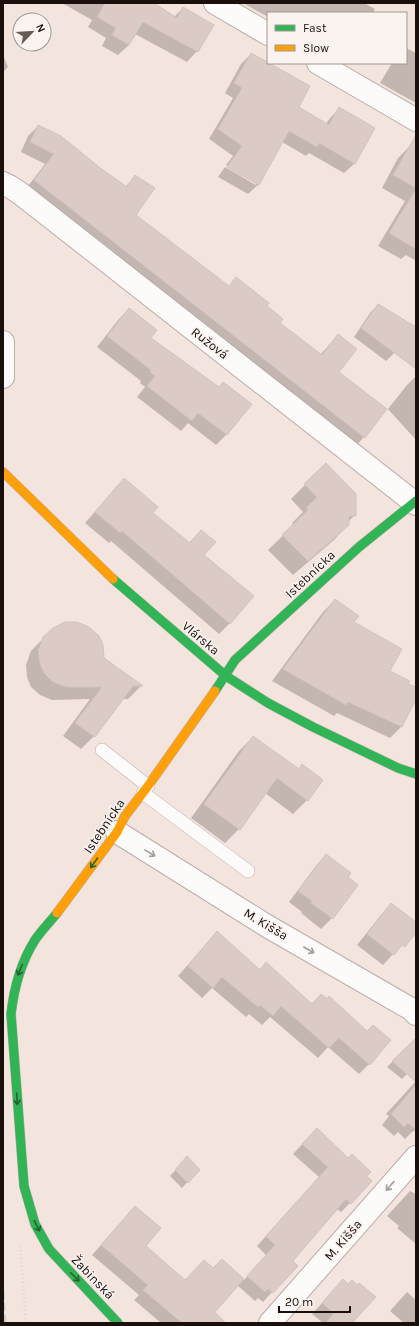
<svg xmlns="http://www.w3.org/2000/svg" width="419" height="1326" font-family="Karla,sans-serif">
<rect width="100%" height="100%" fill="#f4e4de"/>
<path fill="#0003" d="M62 3H150L174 17 183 8 197 51 187 62 135 34 129 45 118 55 102 46 106 38 88 27 92 20Z
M243 3H364L375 9 373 13H268V17Z
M406 48 416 53V103L380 83 392 63H406Z
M251 54 297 107 326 124 330 118 339 109 374 128 354 164 344 173 309 153 306 156 282 142 258 185 248 194 218 177 225 167 256 185V183L226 165 233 156 209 139 233 98 225 93 241 64Z
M3 55 8 67 3 72Z
M38 126 125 187 136 176 135 215 228 287 266 307 279 323 320 355 338 335 337 372 364 437 355 447 25 190 45 164 21 152 28 136Z
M410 146 416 149V261L406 255 401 259 378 246 405 201 382 188 398 158Z
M378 305 412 326 394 353 386 361 354 337 370 313Z
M129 309 150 338 227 434 216 445 188 423 181 431 137 397 145 387 140 383 141 381 97 347 118 320Z
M416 376V440L388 409 407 385Z
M326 464 355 515 348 522V525L334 540 293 575 268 550 294 525 292 523 303 512 291 499Z
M124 479 152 513 189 543 201 531 203 555 230 623 219 634 111 541 109 543 85 523Z
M335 600 353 622 389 672 407 684 416 694 401 727 390 738 337 713 334 716 272 681 323 612Z
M53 628 103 659 141 686 128 699H122L94 736 81 749 63 736 90 699 52 700 40 695 31 687 27 677 26 665 31 651Z
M253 737 298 770 302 766 307 800 293 814 265 793 239 829 225 843 191 818 239 751Z
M326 855 346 877 356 885 332 918 321 929 301 913 302 912 289 902 316 866Z
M391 904 416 923V926L393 954 383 965 357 945 381 915Z
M217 932 259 971 266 963 311 1005 321 995 369 1064 359 1074 328 1047 318 1058 270 1017 262 1025 249 1014 246 1017 212 988 202 998 178 976Z
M416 1039V1065L402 1079 387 1067Z
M416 1081V1130L412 1132 405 1139 398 1132 394 1136 382 1125 389 1116 386 1114Z
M307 1139 366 1176 350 1203 341 1212 337 1209 291 1261 296 1266 263 1302 258 1298 255 1301 237 1285 214 1312 225 1323H161L134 1300 139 1295 92 1255 135 1207 145 1246 185 1281 213 1269 222 1260 244 1280 266 1255 257 1246 319 1177 293 1154Z
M182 1163 198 1170 182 1188 170 1176Z
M410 1191 416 1194V1244L397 1228 399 1226 387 1216Z
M333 1291 351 1323H323L312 1314Z
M407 1292 416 1300V1323H404L390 1311Z"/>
<path fill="#dccbc5" stroke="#d0c3be" d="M105 3H154L177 18 183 7 214 25 198 52 143 22 129 45 112 35 116 28 97 17Z
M251 53 310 86 299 107 329 125 339 107 375 128 355 164 319 143 317 147 289 131 259 185 227 167 242 146 218 129 242 88 234 83Z
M38 125 61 136 99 167 127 187 135 175 155 188 136 215 229 286 236 277 269 303 267 306 283 319 280 323 322 355 338 334 357 349 339 372 387 409 365 438 34 180 54 154 30 142Z
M416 135V188L393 175Z
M416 189V249L389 233Z
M378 304 416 327V369L361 328Z
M129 308 157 330 151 338 219 387 223 382 252 404 227 435 198 413 192 421 147 386 155 376 150 372 151 370 107 336Z
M326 463 356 494V516H349V525L308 561 282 535 308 510 306 508 317 497 304 484Z
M124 478 158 507 153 513 190 543 201 530 216 542 204 555 254 596 230 624 122 531 120 533 95 512Z
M335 599 359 616 354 622 402 649 390 671 410 681 408 684 416 687V699L402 727 348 702 346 705 283 669Z
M65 622H77L89 627 99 636 103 645 104 658 143 686H133L95 737 75 723 102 687H66L53 682 44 673 40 664 38 651 43 637 53 628Z
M253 736 299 769 302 764 323 780 308 801 277 778 240 830 204 804Z
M326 854 351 873 348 877 358 885 333 919 311 903 312 901 298 891Z
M391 903 416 922V933L405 947 402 945 394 955 367 934Z
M217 931 260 970 266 962 312 1004 321 994 327 999 329 996 367 1031 373 1025 391 1040 370 1065 339 1038 329 1048 281 1006 273 1016 260 1005 258 1007 222 977 213 988 188 966Z
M416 1038V1082L392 1061Z
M416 1085V1130L408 1123 404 1127 391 1114Z
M317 1128 348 1158 352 1154 371 1172 367 1176 372 1181 351 1204 346 1199 293 1261 298 1266 273 1293 268 1289 265 1292 247 1276 275 1245 266 1236 328 1167 302 1144Z
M187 1156 200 1170 188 1183 175 1170Z
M135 1206 161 1228 146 1246 185 1280 204 1260 213 1268 222 1259 244 1279 215 1312 226 1323H182L143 1290 148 1285 101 1245Z
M343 1279 348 1284 352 1280 357 1285 359 1283 376 1297 352 1323H326L334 1313 322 1303Z"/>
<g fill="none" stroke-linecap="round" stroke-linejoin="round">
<g stroke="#baaca8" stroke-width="14">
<path id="lane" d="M102 750 148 786
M143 793 248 871"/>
</g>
<g stroke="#baaca8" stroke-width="24">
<path id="street" d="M215 3 268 34
M318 63 416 120
M3 183 9 186 21 194 416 504
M3 342V377
M117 832 267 926 411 1009 416 1014
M270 1323 416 1157"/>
</g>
<g stroke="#baaca8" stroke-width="10">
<path id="fast" d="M113 579 226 676 268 703 313 727 398 768 416 774
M215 691 235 660 359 547 416 501
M57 913C50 922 41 931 35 940 21 962 14 988 11 1014L24 1186 35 1224 49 1249 118 1323"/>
</g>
<g stroke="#baaca8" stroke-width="10">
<path id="slow" d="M3 472 113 579
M57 913 117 832 125 816 148 786 215 691"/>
</g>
<path stroke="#dad5d3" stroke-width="2.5" stroke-dasharray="1 3" stroke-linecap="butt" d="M20 1246 26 1323"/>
<use href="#lane" stroke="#fdfbfa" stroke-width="13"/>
<use href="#street" stroke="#fdfbfa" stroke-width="22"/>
<use href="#fast" stroke="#30b455" stroke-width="9"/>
<use href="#slow" stroke="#ff9f0a" stroke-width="9"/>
<path stroke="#d2cecc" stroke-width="3" stroke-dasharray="8 4" stroke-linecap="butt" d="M3 1291 5 1323"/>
</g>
<defs><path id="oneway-shaft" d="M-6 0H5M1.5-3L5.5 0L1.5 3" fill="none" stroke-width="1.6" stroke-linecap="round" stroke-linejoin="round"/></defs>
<g stroke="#a29d9a">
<use href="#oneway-shaft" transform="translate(150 853) rotate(31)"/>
<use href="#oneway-shaft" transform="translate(309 950) rotate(30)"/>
<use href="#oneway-shaft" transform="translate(390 1186) rotate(131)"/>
</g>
<g stroke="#256230">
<use href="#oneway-shaft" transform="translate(94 863) rotate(126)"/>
<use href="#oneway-shaft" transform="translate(20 970) rotate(112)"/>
<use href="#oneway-shaft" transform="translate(17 1099) rotate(86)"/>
<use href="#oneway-shaft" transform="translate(37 1226) rotate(63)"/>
<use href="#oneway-shaft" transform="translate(75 1277) rotate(45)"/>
</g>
<g text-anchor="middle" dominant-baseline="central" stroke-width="3" stroke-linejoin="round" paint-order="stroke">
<g font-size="13" fill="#1a0f0a" stroke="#faf3f0">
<text transform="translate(210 343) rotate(38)">Ružová</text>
<text transform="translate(310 574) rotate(-43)">Istebnícka</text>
<text transform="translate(201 638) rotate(40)">Vlárska</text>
<text transform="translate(104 826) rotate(-56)">Istebnícka</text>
<text transform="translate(266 924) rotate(31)">M. Kišša</text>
<text transform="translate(343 1240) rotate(-49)">M. Kišša</text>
<text transform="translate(93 1277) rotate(46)">Žabinská</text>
</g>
</g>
<rect width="419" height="1326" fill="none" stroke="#1a0f0a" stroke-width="8"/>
<rect x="267" y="12" width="140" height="52" fill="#faf3f0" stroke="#a09894"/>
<rect x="275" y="25" width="20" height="6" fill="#30b455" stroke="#a09894"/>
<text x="303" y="32" font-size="12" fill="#1a0f0a">Fast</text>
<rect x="275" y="45" width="20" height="6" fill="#ff9f0a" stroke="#a09894"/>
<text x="303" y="52" font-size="12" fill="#1a0f0a">Slow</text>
<g transform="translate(32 32) rotate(65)"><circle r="19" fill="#faf3f0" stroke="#a09894"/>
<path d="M0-3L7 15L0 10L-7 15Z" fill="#665a54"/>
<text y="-6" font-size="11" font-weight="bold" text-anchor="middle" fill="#1a0f0a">N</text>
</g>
<path d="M279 1306v6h71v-6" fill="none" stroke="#1a0f0a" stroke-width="2"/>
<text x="285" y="1306" font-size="12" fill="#1a0f0a" stroke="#faf3f0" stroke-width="3" paint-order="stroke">20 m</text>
</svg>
